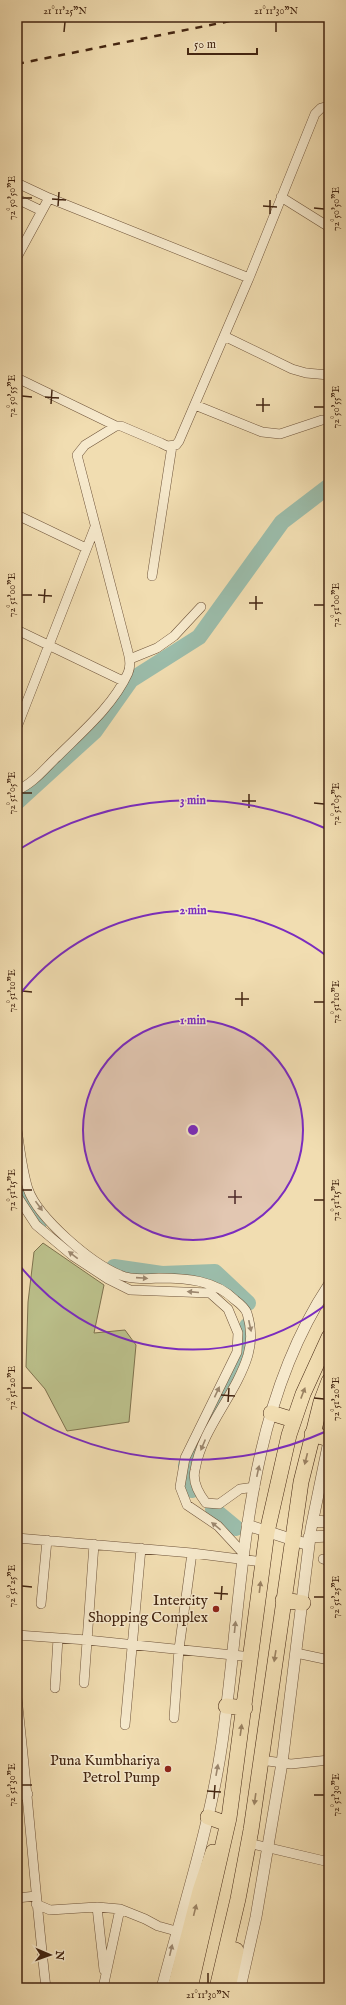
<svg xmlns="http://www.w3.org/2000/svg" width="346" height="2005" font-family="'IM FELL English',serif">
<rect width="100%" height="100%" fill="#f1ddb1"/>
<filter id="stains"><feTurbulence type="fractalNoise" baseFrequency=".005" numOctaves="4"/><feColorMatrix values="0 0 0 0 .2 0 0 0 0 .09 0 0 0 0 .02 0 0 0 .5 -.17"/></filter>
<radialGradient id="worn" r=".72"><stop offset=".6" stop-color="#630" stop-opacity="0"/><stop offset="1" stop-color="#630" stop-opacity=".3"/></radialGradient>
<path fill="#bbc08b" stroke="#7f724e" d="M43 1243 104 1285 94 1333 125 1330 136 1345 129 1422 67 1431 45 1389 26 1367 28 1302 34 1252Z"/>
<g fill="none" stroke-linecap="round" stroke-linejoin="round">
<path stroke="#9bbcaa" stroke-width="16" d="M17 802 95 731 131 680 199 637 282 522 329 486
M18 1185 39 1223
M114 1267 162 1274 215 1272 248 1303
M192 1490 186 1465 245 1353 247 1326
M213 1509 236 1528"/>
<g stroke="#6e5339" stroke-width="10">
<path id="minor" d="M17 183 49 198 249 278
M281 197 329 227
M17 199 42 211
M17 257 49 198
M224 336 292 369 306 373 329 375
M17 378 116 426
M195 405 262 432 280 434 322 420H329
M17 515 86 548
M152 576 172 446
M17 630 123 681
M130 659 157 648 174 636 201 607
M17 727 95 527
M17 790C33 784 45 768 57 757 82 732 113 706 128 673 131 666 130 659 128 652L77 455 85 445 116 426H121L161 443 167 446 176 445 179 441 249 278 315 114 321 108 329 106
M17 1130C20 1149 22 1170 28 1189 38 1218 91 1263 120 1275 131 1280 147 1279 159 1278 186 1278 215 1280 235 1300 239 1303 245 1308 247 1313 251 1326 252 1341 248 1355 236 1395 202 1428 195 1470 192 1482 199 1494 206 1503L219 1504 240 1489 255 1487
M17 1196 36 1225 73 1256 108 1279 130 1290 210 1293 228 1309 238 1333 237 1352 185 1458 180 1487 187 1505 218 1526 243 1553
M17 1538 192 1553 263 1562
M323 1559 329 1561
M41 1604 47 1540
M17 1635 87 1640 252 1657
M296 1653 329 1660
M84 1683 94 1544
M55 1688 58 1638
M17 1698C28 1795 35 1892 46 1988
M174 1718 179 1649 192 1553
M125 1725 141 1548
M260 1760 291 1764 329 1760
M17 1796 28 1794
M248 1843 329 1862
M17 1898 36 1896
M36 1904 50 1910 97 1907 120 1909 145 1919 158 1926 176 1931
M97 1907 104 1970
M103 1988 120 1909"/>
</g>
<g stroke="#6e5339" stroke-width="12">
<path id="tertiary" d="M313 1521 329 1522
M247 1525 309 1545
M309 1537 329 1536
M162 1988C183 1907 210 1827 222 1743 244 1590 240 1419 329 1285
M240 1988 256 1917 282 1763 311 1529 329 1441"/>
</g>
<g stroke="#432511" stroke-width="16">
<path id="trunk" d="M271 1413 294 1420
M312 1434 329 1439
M283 1600 303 1603
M226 1706 245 1708
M208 1817 225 1823
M175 1988 200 1891 213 1852
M190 1988 229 1818 267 1532 289 1435 303 1394 329 1337
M217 1988 238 1899 251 1830 301 1482 321 1402 329 1381
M228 1988 236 1950"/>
</g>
<use href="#minor" stroke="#f6e9cc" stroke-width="9"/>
<use href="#tertiary" stroke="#f6e9cc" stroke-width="11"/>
<use href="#trunk" stroke="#f1ddb1" stroke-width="15"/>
<path stroke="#432511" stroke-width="2.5" stroke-dasharray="7 7" stroke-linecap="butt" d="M17 64 250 17"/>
</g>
<defs><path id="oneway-solid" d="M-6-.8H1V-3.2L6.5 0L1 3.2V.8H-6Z"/></defs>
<g fill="#9c876e">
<use href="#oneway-solid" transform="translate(39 1206) rotate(54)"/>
<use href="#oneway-solid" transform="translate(73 1255) rotate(-143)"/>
<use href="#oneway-solid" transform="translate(142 1278) rotate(4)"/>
<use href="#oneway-solid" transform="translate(193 1292) rotate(-175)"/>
<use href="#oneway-solid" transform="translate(250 1326) rotate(78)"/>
<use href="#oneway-solid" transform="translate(217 1392) rotate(-65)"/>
<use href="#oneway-solid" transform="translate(203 1445) rotate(113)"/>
<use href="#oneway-solid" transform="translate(258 1471) rotate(-78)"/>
<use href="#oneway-solid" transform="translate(216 1526) rotate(-141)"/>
<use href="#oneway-solid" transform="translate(235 1627) rotate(-84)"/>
<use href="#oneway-solid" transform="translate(217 1770) rotate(-80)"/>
<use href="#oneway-solid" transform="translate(171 1950) rotate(-77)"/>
</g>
<g fill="#9a8161">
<use href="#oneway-solid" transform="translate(303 1393) rotate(-69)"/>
<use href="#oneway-solid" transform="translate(306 1459) rotate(104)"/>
<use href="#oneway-solid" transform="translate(260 1587) rotate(-83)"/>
<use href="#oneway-solid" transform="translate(275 1656) rotate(99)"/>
<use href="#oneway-solid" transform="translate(241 1730) rotate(-82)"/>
<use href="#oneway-solid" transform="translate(255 1799) rotate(98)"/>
<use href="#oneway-solid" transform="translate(195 1910) rotate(-76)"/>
</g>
<path fill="none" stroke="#432511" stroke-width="1.5" d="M64 32 65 22M276 32V22M22 198H32M52 199 66 200M58 206 59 192M263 206 277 207M314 208 324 209M270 214V200M22 396 32 397M45 397 59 398M51 404 52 390M256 405H270M314 407H324M263 412V398M22 595H32M38 595 52 596M44 603 45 589M249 603H263M314 605H324M256 610V596M22 793H32M242 801H256M314 803 324 804M249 808V794M22 991 32 992M235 999H249M314 1002H324M242 1006V992M22 1190H32M228 1197H242M314 1200H324M235 1204V1190M22 1388H32M221 1395 235 1396M314 1398 324 1399M228 1402 229 1388M22 1586 32 1587M214 1593 228 1594M314 1597H324M221 1600 222 1586M22 1785H32M207 1791 221 1792M314 1795H324M214 1799 215 1785M208 1983V1973"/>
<circle cx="193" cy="1130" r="110" fill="#7b2cbf" fill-opacity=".12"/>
<g fill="none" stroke="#7b2cbf" stroke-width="2">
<circle cx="193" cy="1130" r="110"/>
<path d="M328 1303A220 220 0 0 1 17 1262M17 998A220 220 0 0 1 328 957"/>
<path d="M327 1431A330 330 0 0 1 18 1410M18 850A330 330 0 0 1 327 829"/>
</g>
<g fill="#8f2418" stroke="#f6e9cc" stroke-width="1.5">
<circle cx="216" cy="1609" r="4"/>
<circle cx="168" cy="1769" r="4"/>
</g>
<g text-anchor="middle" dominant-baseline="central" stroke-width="3" stroke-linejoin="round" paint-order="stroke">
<g font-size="15" fill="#432511" stroke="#f6e9cc" text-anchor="end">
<text x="208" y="1600">Intercity<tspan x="208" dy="17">Shopping Complex</tspan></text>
<text x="160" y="1760">Puna Kumbhariya<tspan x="160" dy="17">Petrol Pump</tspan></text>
</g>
</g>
<circle cx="193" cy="1130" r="6" fill="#7b2cbf" stroke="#f6e9cc" stroke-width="2"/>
<g font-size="12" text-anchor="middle" font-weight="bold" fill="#7b2cbf" stroke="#f6e9cc" stroke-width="3" stroke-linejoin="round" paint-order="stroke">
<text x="193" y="804">3 min</text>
<text x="193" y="914">2 min</text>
<text x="193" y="1024">1 min</text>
</g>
<rect width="346" height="2005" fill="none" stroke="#f1ddb1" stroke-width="44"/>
<g transform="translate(50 1955) rotate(92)" stroke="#f6e9cc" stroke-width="3" paint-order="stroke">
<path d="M0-3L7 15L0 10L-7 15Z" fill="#432511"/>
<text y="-6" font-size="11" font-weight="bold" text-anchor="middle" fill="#432511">N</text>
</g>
<path d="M188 48v6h69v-6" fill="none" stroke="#432511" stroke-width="2"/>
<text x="194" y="48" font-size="12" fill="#432511" stroke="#f6e9cc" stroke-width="3" paint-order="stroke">50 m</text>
<rect x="22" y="22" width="302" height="1961" fill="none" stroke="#432511" stroke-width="1.5"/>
<g font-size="10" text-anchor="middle" fill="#432511">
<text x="65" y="14">21°11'25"N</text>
<text x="276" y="14">21°11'30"N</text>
<text transform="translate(11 198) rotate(-90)" y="4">72°50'50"E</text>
<text transform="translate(335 209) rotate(-90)" y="4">72°50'50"E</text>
<text transform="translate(11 396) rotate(-90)" y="4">72°50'55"E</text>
<text transform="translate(335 407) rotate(-90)" y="4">72°50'55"E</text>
<text transform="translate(11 595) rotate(-90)" y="4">72°51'00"E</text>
<text transform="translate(335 605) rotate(-90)" y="4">72°51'00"E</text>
<text transform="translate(11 793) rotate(-90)" y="4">72°51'05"E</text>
<text transform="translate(335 804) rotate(-90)" y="4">72°51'05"E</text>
<text transform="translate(11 991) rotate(-90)" y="4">72°51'10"E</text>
<text transform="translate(335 1002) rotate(-90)" y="4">72°51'10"E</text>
<text transform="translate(11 1190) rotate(-90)" y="4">72°51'15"E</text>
<text transform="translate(335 1200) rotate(-90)" y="4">72°51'15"E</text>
<text transform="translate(11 1388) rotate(-90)" y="4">72°51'20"E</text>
<text transform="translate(335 1399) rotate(-90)" y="4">72°51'20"E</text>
<text transform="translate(11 1586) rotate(-90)" y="4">72°51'25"E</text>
<text transform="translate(335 1597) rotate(-90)" y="4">72°51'25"E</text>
<text transform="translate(11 1785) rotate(-90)" y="4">72°51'30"E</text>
<text transform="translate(335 1795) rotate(-90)" y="4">72°51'30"E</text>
<text x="208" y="1998">21°11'30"N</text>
</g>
<rect width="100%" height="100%" filter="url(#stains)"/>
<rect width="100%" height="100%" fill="url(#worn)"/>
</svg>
